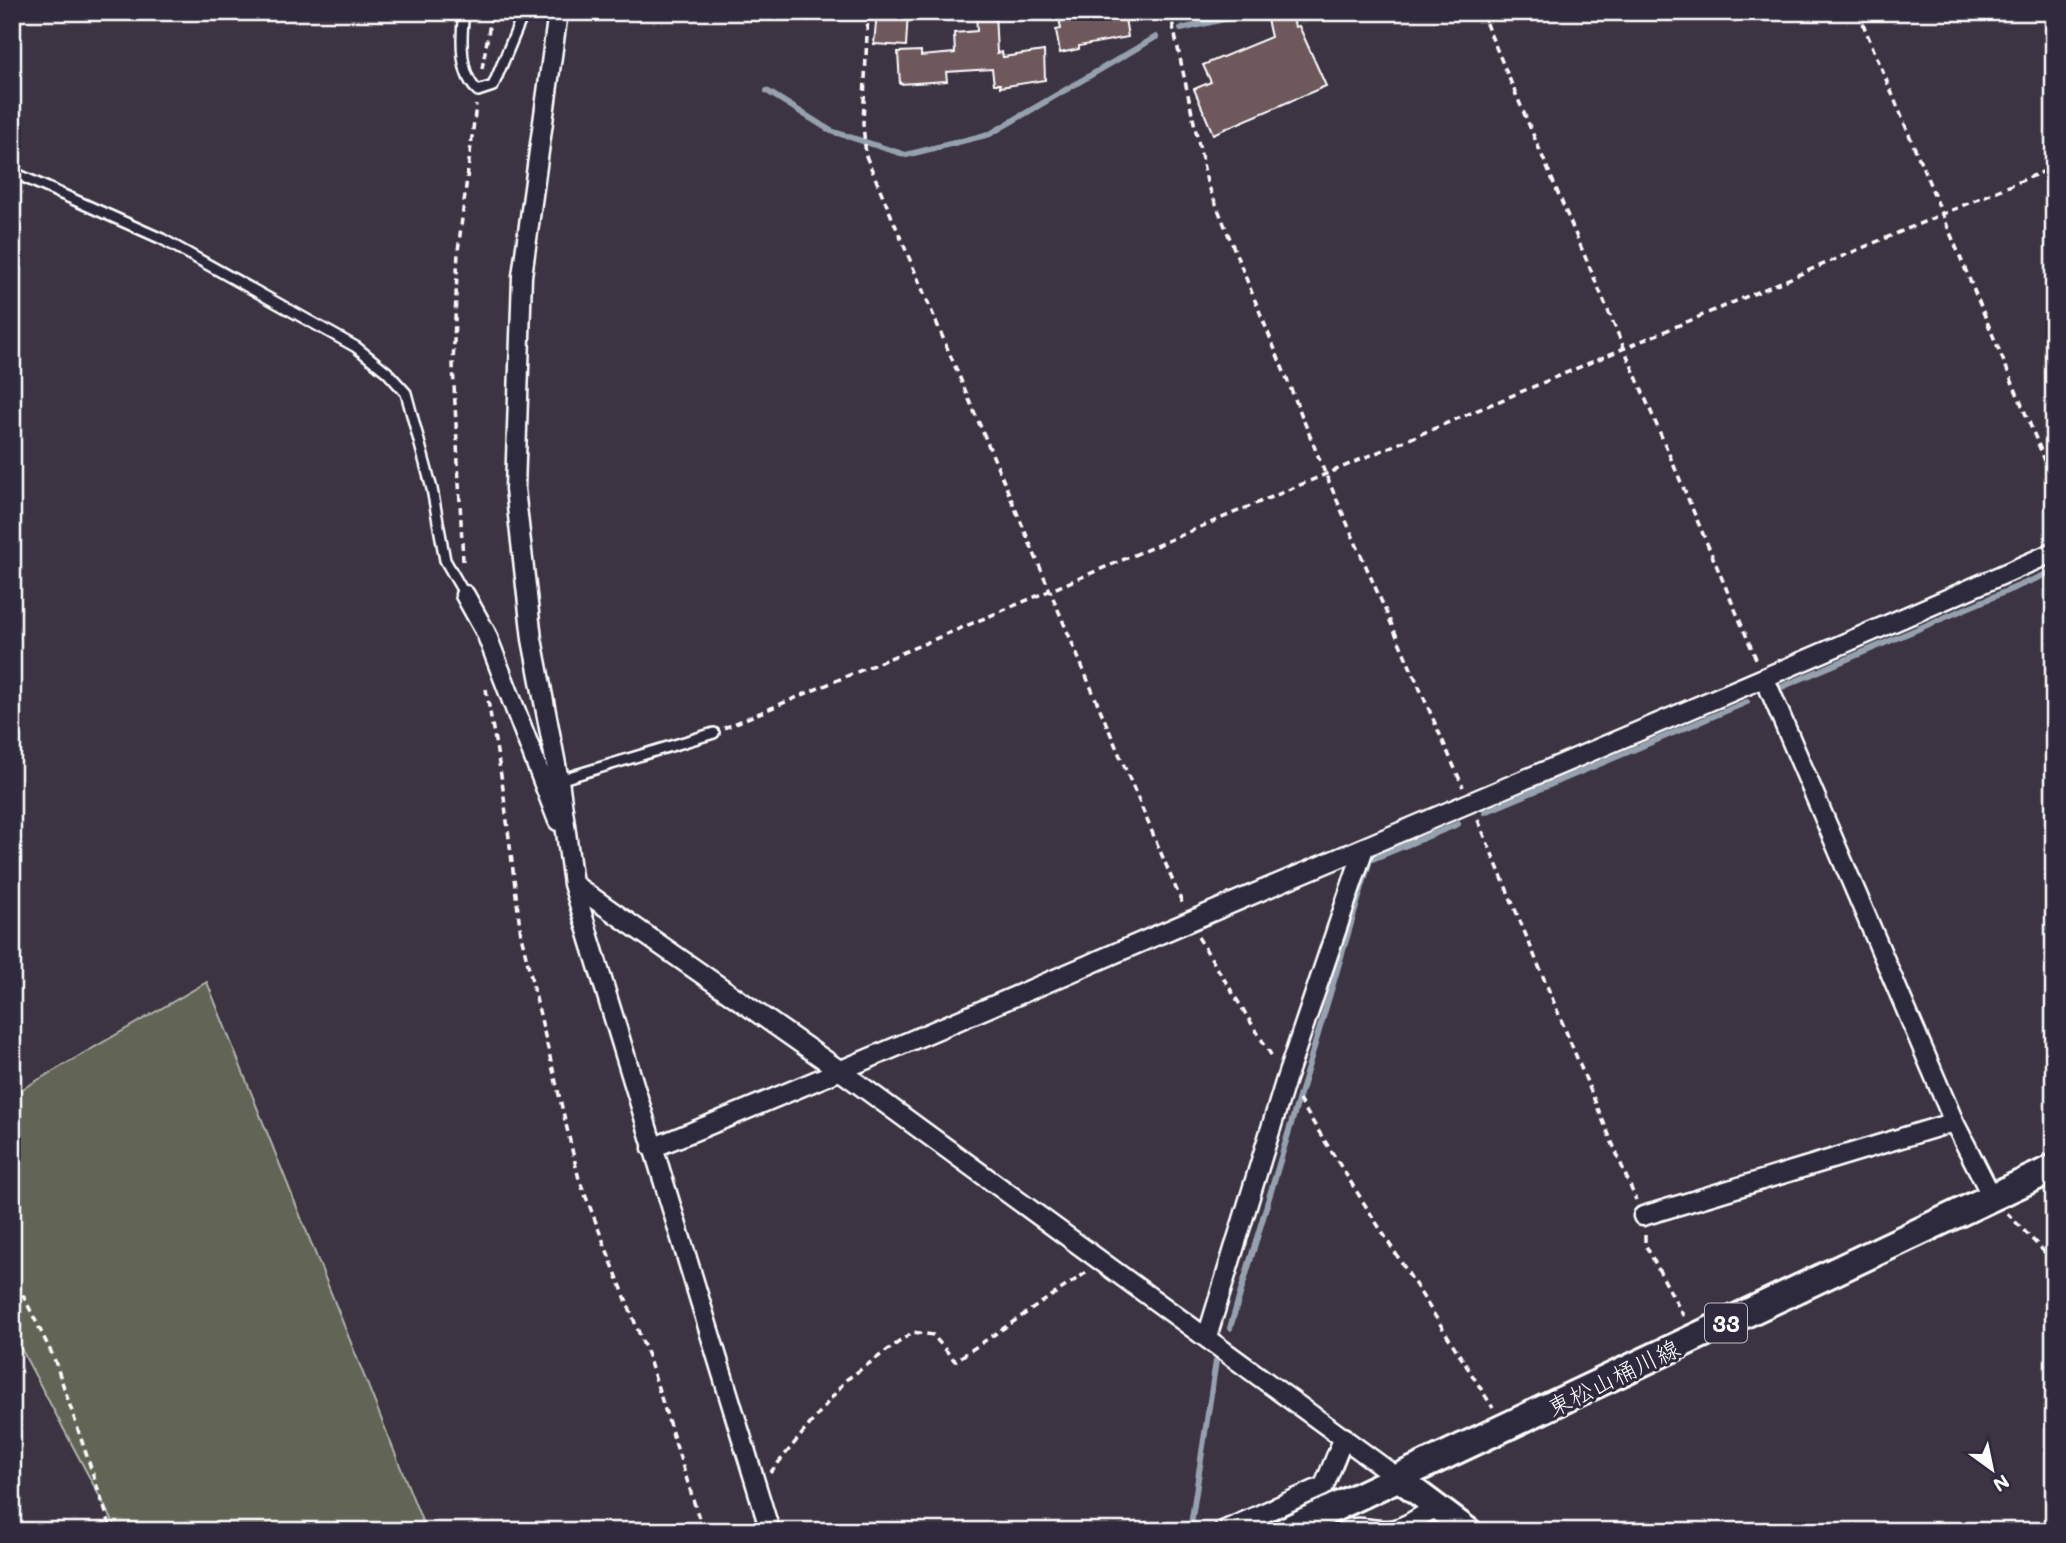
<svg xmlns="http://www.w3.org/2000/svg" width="2066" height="1543" font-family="Mali,'Klee One',sans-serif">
<rect width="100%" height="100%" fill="#3c3343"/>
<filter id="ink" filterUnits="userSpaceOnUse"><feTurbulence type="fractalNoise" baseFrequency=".0143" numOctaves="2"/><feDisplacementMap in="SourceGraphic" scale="14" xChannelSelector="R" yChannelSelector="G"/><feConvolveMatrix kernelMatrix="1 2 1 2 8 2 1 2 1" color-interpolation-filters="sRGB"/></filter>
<g filter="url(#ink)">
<path fill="#626557" stroke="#b0b2ab" stroke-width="2" d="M207 982 426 1531H118L12 1332V1095Z"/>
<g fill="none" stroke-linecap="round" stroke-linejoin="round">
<path stroke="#95a1af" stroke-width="6" d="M1181 29 1254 12
M767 91 831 131 906 155 990 134 1156 37
M1777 689 2054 571
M1485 812 1747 702
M1230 1328 1370 860 1458 824
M1190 1531 1216 1361"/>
</g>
<path fill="#6e585c" stroke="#fff" stroke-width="2" d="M877 12H908L906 46 874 44Z
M976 12H995L997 53 1002 52 1003 57 1044 51 1045 80 1000 87V84H994L992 69 946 72 947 81 900 84 898 52 921 51V56L955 53 954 33 977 31Z
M1058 12H1081L1083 19 1124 12 1128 37 1079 46V49L1060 53 1056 30 1061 29Z
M1292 12 1295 27 1299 26 1326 86 1213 134 1194 89 1211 82 1203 65 1271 37 1266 15Z"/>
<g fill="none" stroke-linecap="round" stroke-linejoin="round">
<g stroke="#fff" stroke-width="14">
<path id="lane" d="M464 12C461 36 459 75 478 91L493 86 524 12
M12 172 162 239 356 347 387 372 406 393 432 489 445 560 465 595
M559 780 714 733"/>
</g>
<g stroke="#fff" stroke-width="23">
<path id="street" d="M558 12 522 276 515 489 532 639 559 780 573 884 770 1531
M465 595 486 633 558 821
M1765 679 1954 1122 1993 1199
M573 884 842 1072 1398 1478
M652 1148C875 1059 1094 961 1315 868 1562 764 1809 660 2054 552
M1643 1216 1954 1122
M1207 1337 1286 1079 1364 848
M1223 1531 1324 1486 1344 1437
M1343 1531C1360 1524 1370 1531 1387 1530 1404 1530 1422 1515 1437 1506"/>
</g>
<g stroke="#fff" stroke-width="30">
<path id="secondary" d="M1398 1478 1469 1531"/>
</g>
<g stroke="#fff" stroke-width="32">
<path id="primary" d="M1285 1531 2054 1168"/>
</g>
<path stroke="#fff" stroke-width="3.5" stroke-dasharray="7 5" stroke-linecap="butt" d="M868 12 863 124 866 156 1183 905
M1170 12 1207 182 1325 473 1463 787
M1481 12 1757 661
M1858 12 2054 482
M482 69 492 12
M463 561 453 365 458 251 476 105
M486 689 502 781 521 935 579 1179 648 1356 703 1531
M724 728 2054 167
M1478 820 1636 1200
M1198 937 1273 1058
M1299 1100 1493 1408
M2007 1213 2054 1262
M1645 1235V1244L1685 1319
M12 1273 54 1358 112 1531
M770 1473 846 1380 913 1332 933 1335 955 1361 1087 1272"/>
<use href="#lane" stroke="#2f2a3d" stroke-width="9"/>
<use href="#street" stroke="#2f2a3d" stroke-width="18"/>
<use href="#secondary" stroke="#2f2a3d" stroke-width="24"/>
<use href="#primary" stroke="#2f2a3d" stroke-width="26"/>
</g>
</g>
<g text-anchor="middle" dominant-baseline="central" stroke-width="6" stroke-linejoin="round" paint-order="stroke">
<rect fill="#2f2a3d" stroke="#c1bfc5" stroke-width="2" x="1705" y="1303.5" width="42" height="39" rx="5"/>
<g font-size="23" font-weight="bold" fill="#fff">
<text x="1726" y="1323">33</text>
</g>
<g font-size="24" fill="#fff" stroke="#2f2a3d">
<text transform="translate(1613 1377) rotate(-26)">東松山桶川線</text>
</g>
</g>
<rect width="2066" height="1543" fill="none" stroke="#2f2a3d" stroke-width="42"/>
<rect x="21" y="21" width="2024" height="1501" fill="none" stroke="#fff" stroke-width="2.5" filter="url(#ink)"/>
<g transform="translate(1992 1469) rotate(147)" stroke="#2f2a3d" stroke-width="5" paint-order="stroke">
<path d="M0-5L12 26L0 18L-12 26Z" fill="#ffffff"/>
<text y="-10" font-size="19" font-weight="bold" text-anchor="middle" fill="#ffffff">N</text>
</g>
</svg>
